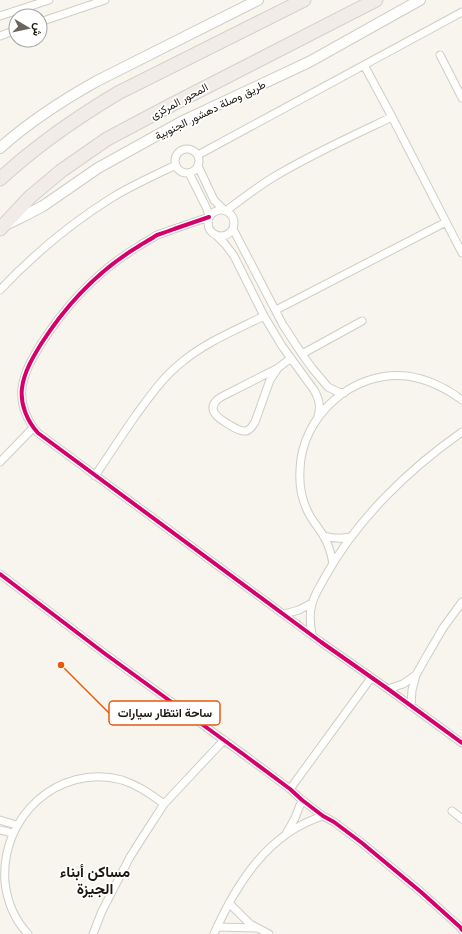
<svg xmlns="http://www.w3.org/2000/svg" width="462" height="934" font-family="Inter,Vazirmatn,sans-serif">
<rect width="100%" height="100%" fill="#f8f5ee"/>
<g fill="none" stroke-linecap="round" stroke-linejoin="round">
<g stroke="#d0cdc6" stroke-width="9">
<path id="street" d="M0 16 49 0
M40 22 105 0
M0 36 16 30
M440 55 462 98
M364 65 392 117 462 253
M175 161a12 12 0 1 1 24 0a12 12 0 1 1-24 0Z
M198 155 462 12
M198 166 214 200 223 209
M189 173 207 209 209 216
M208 223a13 13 0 1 1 26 0a13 13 0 1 1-26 0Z
M227 210C242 199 256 188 272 178 310 155 352 136 392 117
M209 217C197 221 186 225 174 229 169 231 163 233 157 235 151 239 145 242 139 246 99 270 66 305 41 344 33 357 24 372 22 388 20 404 27 421 38 433L321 642 388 689 462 743
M233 229 283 325 302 354 312 368 328 387 338 392 344 393
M216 235 225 244 234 256 264 316 282 346 314 390C319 399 321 406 318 416
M0 290C34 254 71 223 113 197 133 185 155 175 176 165
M276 310 446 222
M302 354 362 321
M278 368 225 395C223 396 219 398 217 400 206 411 220 419 228 424 233 427 240 432 246 431 251 430 252 426 255 422L270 380 278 368 291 358
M0 462 33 428
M95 476C109 455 122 435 136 415 150 396 163 377 182 362 206 342 236 330 264 316
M324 536C334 539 341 539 351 537
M333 563C331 553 329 545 324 537 320 529 313 522 309 514 302 501 299 485 300 470 301 416 353 370 407 376 427 379 446 388 462 400
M0 574 104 653 243 754 290 789 302 800 323 816 334 822 362 843 421 892 460 927 462 930
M284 614 299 610 312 603
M312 634C310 624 309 614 312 604 314 595 321 585 325 577 357 519 409 469 462 432
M388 689 403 684 416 675
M411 706 412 690 416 675 425 659 443 628 462 602
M290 789 371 678
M452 811 462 819
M0 820 16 825
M0 830 12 833
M286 834 295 818 302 800
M229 903 250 924 269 934
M217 927 255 928
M28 934C15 920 7 901 5 882 0 817 58 763 122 780 138 785 151 794 164 804
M93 934 102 911 130 857 142 838 164 804 224 740
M214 934C236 884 268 833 323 816"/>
</g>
<g stroke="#d0cdc6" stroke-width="12">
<path id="secondary" d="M0 148C29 122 63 100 97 81L258 0
M7 224 22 217 43 206 98 168 181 122 309 62 420 0"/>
</g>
<g stroke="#d4d1cd" stroke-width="15">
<path id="highway" d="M0 179C36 146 76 118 118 93L304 0
M0 229 30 197 61 171 107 139 173 104 376 0"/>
</g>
<use href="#street" stroke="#fefefc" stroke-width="7"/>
<use href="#secondary" stroke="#fefefc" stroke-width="10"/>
<use href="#highway" stroke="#f1ece8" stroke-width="13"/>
<g stroke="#fff" stroke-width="6">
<path id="cycleway" d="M209 217C197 221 186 225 174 229 169 231 163 233 157 235 151 239 145 242 139 246 99 270 66 305 41 344 33 357 24 372 22 388 20 404 27 421 38 433L321 642 388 689 462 743
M0 574 104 653 243 754 290 789 302 800 323 816 334 822 362 843 421 892 460 927 462 930"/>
</g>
<use href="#cycleway" stroke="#d6006c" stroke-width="4"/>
</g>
<g text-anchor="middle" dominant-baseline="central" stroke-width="3.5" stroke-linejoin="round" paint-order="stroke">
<g font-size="11" fill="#1c1810" stroke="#fff">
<text transform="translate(179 101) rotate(-28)">المحور المركزى</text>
<text transform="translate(210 110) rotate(-26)">طريق وصلة دهشور الجنوبية</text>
</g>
<g font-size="15" font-weight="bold" fill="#1c1810" stroke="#fff">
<text x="95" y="871">مساكن أبناء<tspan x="95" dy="17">الجيزة</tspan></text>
</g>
</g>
<path fill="none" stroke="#e8590c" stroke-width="1.5" d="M61 665L109 713"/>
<circle fill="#e8590c" stroke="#fff" stroke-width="1.5" cx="61" cy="665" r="4"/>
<rect fill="#fff" stroke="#e8590c" stroke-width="1.5" x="109" y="701" width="111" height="24" rx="4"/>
<g font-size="12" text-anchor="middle" font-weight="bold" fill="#1c1810">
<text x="165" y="717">ساحة انتظار سيارات</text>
</g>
<g transform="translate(28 28) rotate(99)"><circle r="19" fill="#ffffff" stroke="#a4a39f"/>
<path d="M0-3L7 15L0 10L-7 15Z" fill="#69655e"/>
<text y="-6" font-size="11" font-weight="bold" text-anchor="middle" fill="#1c1810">ش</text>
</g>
</svg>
